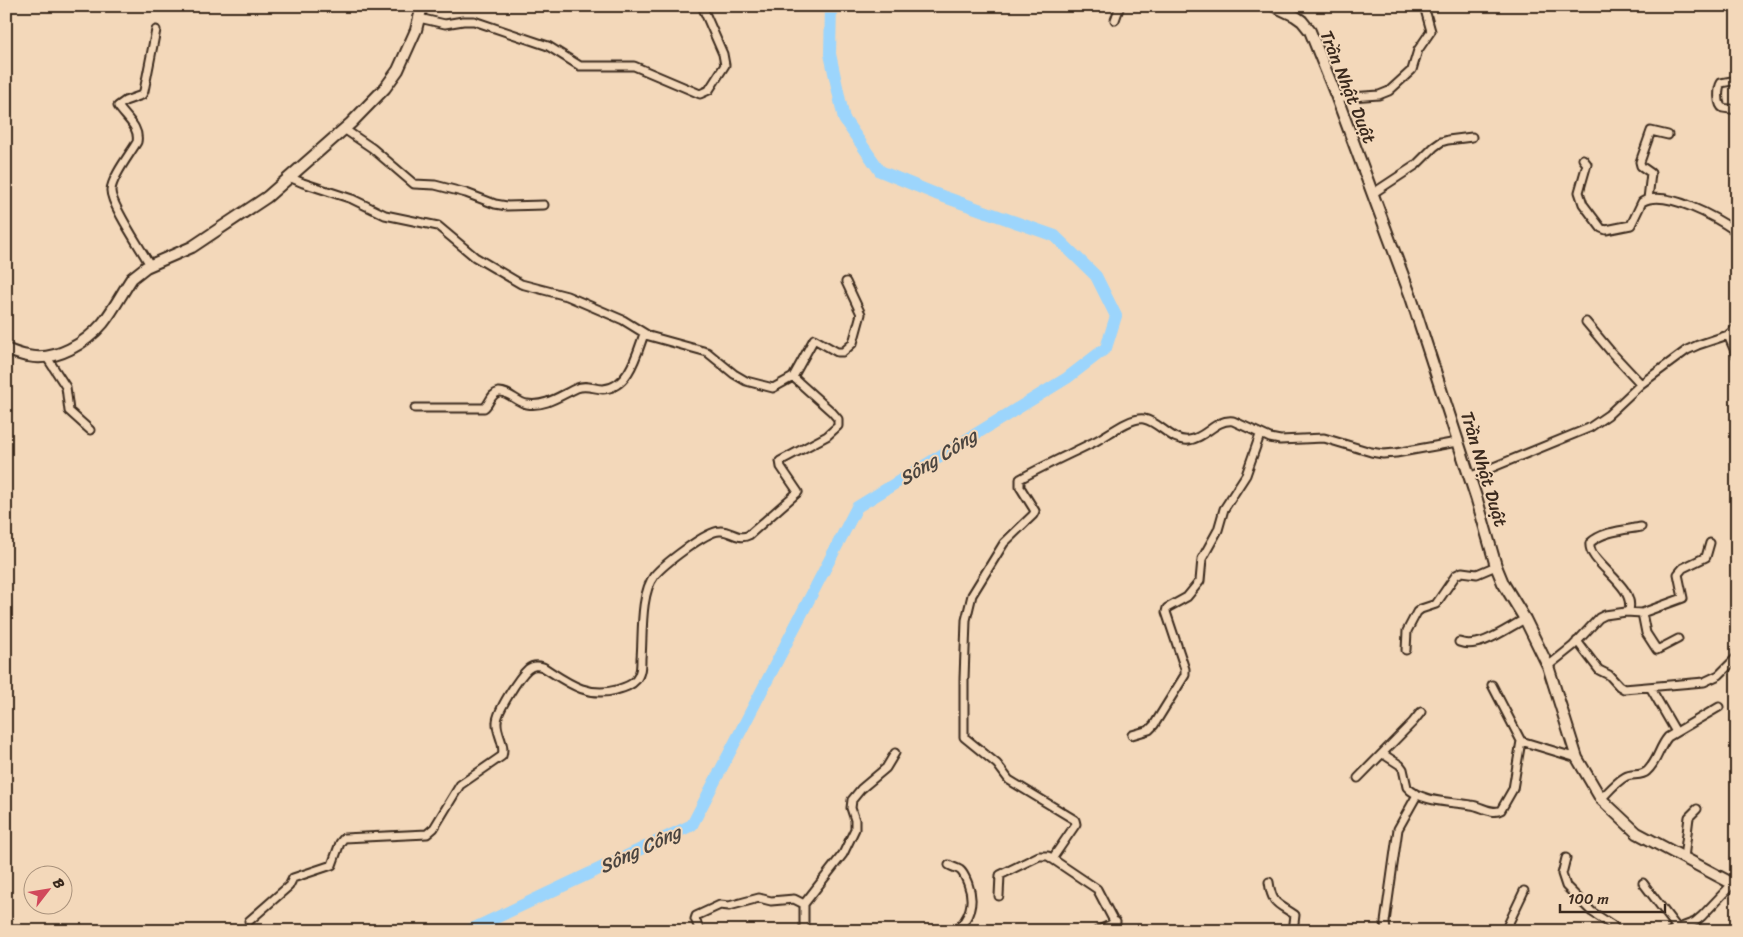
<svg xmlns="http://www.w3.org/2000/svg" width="1743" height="937" font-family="Sriracha,sans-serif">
<rect width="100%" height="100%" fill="#f3d8ba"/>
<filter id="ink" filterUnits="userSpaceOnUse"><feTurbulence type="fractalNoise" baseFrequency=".02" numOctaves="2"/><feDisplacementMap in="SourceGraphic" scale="10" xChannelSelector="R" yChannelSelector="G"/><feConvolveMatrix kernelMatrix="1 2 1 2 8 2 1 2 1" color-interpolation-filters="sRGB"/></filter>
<g filter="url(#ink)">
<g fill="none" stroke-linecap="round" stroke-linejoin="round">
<path stroke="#9cd5fc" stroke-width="12" d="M468 931 692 825 857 507 1067 378 1106 348 1116 316 1096 276 1055 236 936 194 880 171 844 119 830 54 831 6"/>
<g stroke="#3b2a1e" stroke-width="11">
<path id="street" d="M419 18 445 24 463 21H474L548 46 580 66H634L700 94 709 90 725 65 723 54 702 6
M1115 20 1120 6
M1737 80 1721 83C1718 88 1717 105 1723 108 1727 109 1733 109 1737 110
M1337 98 1379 95 1389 91 1412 70 1418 50 1431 31 1424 6
M344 129 372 148 414 184 435 185 466 193 495 204 507 206 544 205
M1583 159 1587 164 1579 192 1583 204 1601 228 1606 230 1631 225 1642 202C1665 188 1717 218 1737 232
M289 177 303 183 352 199 385 215 438 226 475 257 521 284 567 296 623 320 649 336 707 352 734 374 746 381 773 388 793 377 814 339 837 352H843L853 343 861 314 846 282
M1372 194 1416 165 1434 147 1441 142 1448 140 1472 137
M1648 199 1651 173 1641 166 1640 162 1651 131 1668 135
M150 265C142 250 110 204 111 190 112 177 130 154 137 142 140 127 126 118 118 106L125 101 142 95 144 91 156 30
M1586 322 1612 353 1641 384
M1728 335 1737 356
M46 356 66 387 69 411 90 430
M415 408H484C490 404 490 394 499 392 508 391 518 403 527 404 546 407 561 395 577 388 586 384 594 389 603 389 629 388 637 353 644 334
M1469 477 1589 428 1608 415 1641 384 1687 350 1698 345 1728 335 1737 327
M1626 612 1629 610C1636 585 1587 563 1590 543 1603 531 1625 530 1641 527
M1642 613 1646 633 1657 650 1678 639
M1577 641 1599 670 1609 675 1619 686 1624 689 1704 682 1719 675 1737 657
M1459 642C1480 650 1507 628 1525 619
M1406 650 1407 631 1417 612 1421 609 1436 604 1456 575 1462 572 1477 574 1496 566
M1548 666 1573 646 1599 618 1605 615 1626 612 1642 613 1683 598 1678 574 1683 568 1706 557 1710 543
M1650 687 1676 732
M1132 735 1149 730 1154 725 1185 675V669L1166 612 1167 608 1187 597 1200 581 1202 559 1218 530 1224 509 1246 475 1260 435
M1521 741 1577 758
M1383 754 1400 765 1403 769 1407 787C1419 802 1453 802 1471 805 1481 806 1492 815 1501 810L1513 789 1521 741 1492 685
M1358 778 1413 722 1421 712
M1601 799C1608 792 1616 782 1625 777 1632 773 1641 777 1647 771 1658 761 1659 747 1668 737L1719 707
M1566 858 1562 874 1566 886 1592 912 1612 925 1617 931
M1684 858 1689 817 1697 809
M1052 859 1076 824 1075 820 1009 780 997 764 964 737V679L966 620 972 595 1004 543 1033 515 1035 511 1020 487V479C1045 465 1070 454 1096 441 1108 435 1130 417 1144 419 1160 422 1171 442 1189 440 1206 438 1215 419 1233 421L1270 438 1280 440 1324 438 1371 452 1383 454 1396 453 1457 442
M949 865C952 867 957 868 960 870 964 873 966 879 968 884 975 902 970 919 955 931
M1269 882C1272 905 1278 903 1295 915L1293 931
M1643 883 1678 929
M999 896 1000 875 1039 856H1048L1097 889 1119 931
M249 921 289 886 293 878 332 865 340 843 344 838 427 834 434 828 460 785 502 756C506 744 496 734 497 722 497 711 519 677 528 669 533 665 537 665 543 667 567 682 586 698 616 690 623 688 631 686 636 680 641 674 641 666 641 658 643 636 640 594 654 576 663 565 706 531 720 531 730 530 738 541 749 535L798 492 781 467 780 461 827 436 838 426V419L832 412 793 377
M700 931 695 919 696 916 720 905 729 906 759 898 771 901 794 899 804 904
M804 931V904L843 854 855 829V820L851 808 852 800 861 789 886 768 895 753
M1097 931 1116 922
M1386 931 1385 922 1398 829 1417 795
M1505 931 1524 891
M1671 931 1695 922 1702 916 1737 879"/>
</g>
<g stroke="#3b2a1e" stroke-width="14">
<path id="secondary" d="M1274 6 1295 16 1302 21 1310 31 1337 98 1411 297 1477 500 1496 566 1503 583 1525 619 1548 666 1577 758 1601 799 1637 833 1737 886
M6 349C13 352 21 355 28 356 56 362 86 343 103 323 114 309 122 293 132 278L146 267 192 247 267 197 351 123 385 88 398 70 416 30 422 6"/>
</g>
<use href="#street" stroke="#f3d8ba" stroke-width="7"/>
<use href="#secondary" stroke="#f3d8ba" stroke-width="10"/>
</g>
</g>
<g text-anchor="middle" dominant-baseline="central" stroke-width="4" stroke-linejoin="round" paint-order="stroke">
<g font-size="18" fill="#3b2a1e" stroke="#f3d8ba">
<text transform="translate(1348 87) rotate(68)">Trần Nhật Duật</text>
<text transform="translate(1484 469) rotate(73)">Trần Nhật Duật</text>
</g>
<g font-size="19" font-style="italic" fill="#4a443f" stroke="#f3d8ba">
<text transform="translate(938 457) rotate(-32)">Sông Công</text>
<text transform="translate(640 849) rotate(-25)">Sông Công</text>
</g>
</g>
<rect width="1743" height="937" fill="none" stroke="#f3d8ba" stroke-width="25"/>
<rect x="12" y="12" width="1718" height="912" fill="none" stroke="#3b2a1e" stroke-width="2" filter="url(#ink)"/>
<g transform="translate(48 890) rotate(59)"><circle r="24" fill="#f3d8ba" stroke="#a9927c"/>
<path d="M0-4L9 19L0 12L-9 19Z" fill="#d1495b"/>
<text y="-8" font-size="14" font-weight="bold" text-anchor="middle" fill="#3b2a1e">B</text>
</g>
<path d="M1560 904v8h105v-8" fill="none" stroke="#3b2a1e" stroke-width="2.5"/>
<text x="1568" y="904" font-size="15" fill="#3b2a1e" stroke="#f3d8ba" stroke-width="4" paint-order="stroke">100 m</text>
</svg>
